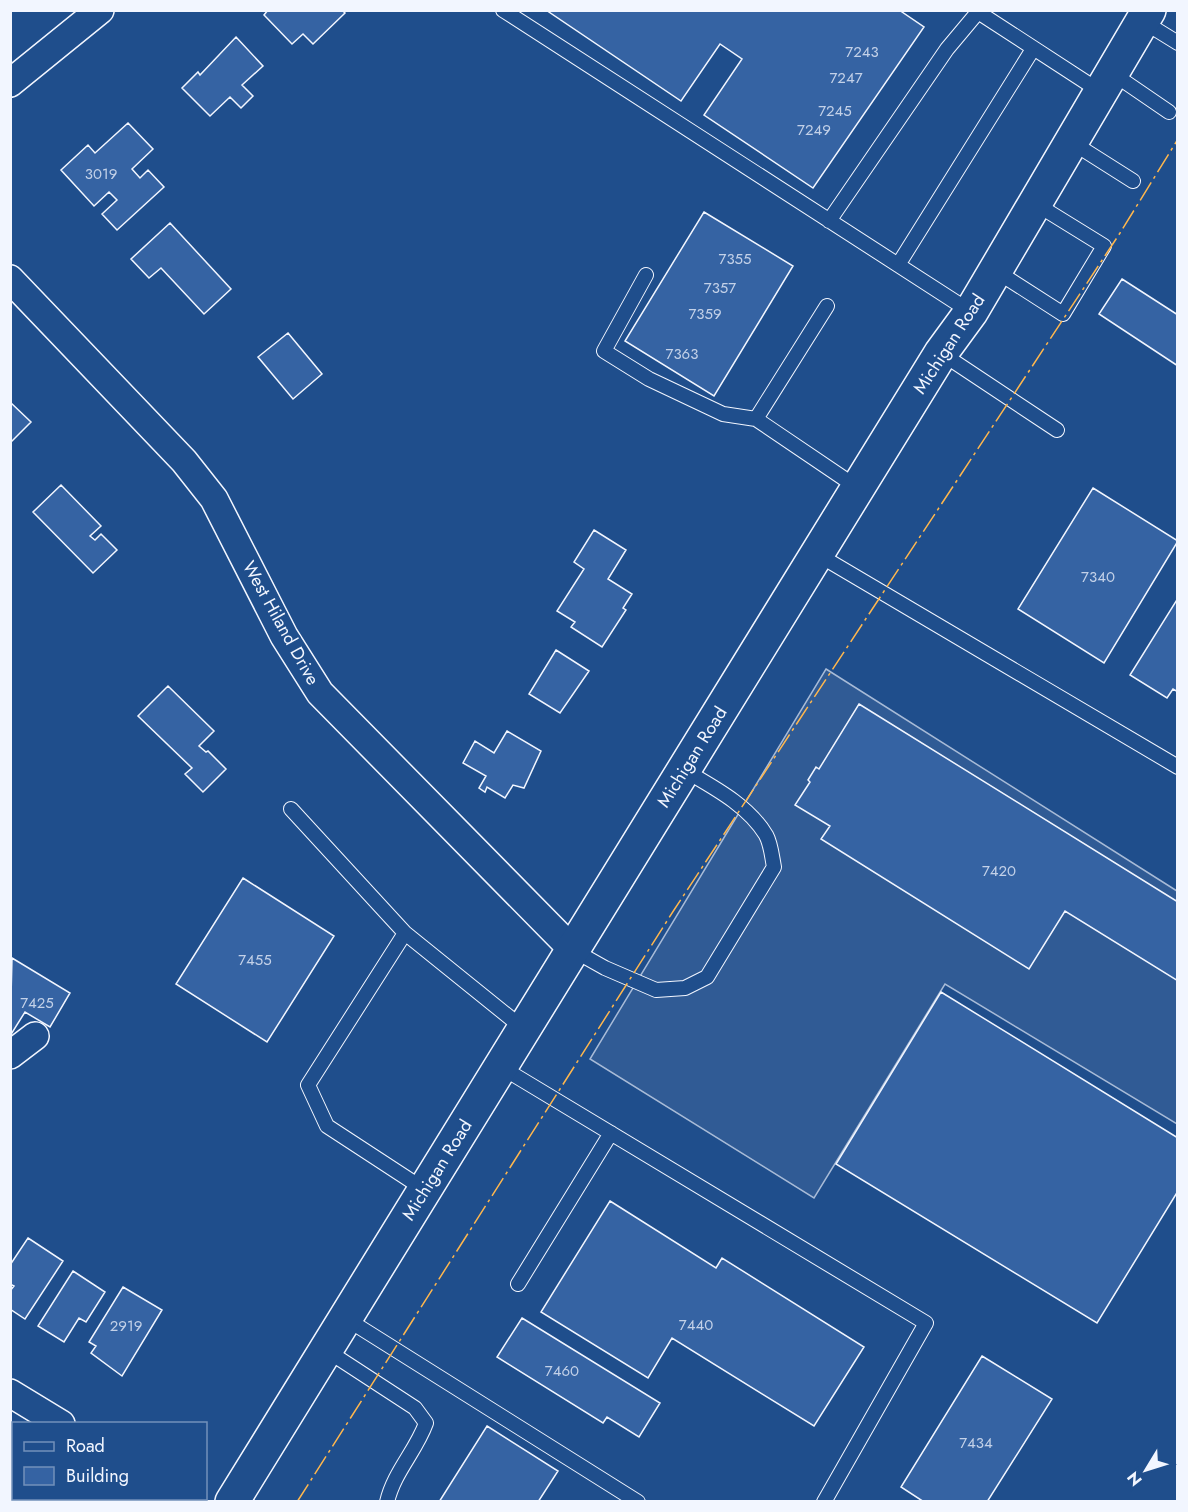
<svg xmlns="http://www.w3.org/2000/svg" width="1188" height="1512" font-family="Jost,sans-serif">
<rect width="100%" height="100%" fill="#1f4e8c"/>
<path fill="#305b95" stroke="#a8bbd7" stroke-width="1.5" d="M826 669 1177 891V1124L945 984 814 1198 590 1059Z"/>
<path fill="#3563a3" stroke="#f2f6ff" stroke-width="1.5" d="M268 10H342L345 13 313 44 303 34 292 44 264 15Z
M546 10H899L924 27 813 188 704 115 742 59 720 44 681 101Z
M236 37 263 66 242 85 253 96 241 108 230 97 210 116 182 88 198 72 200 75Z
M128 123 153 149 132 169 140 178 148 170 164 187 117 230 102 214 117 200 109 192 94 206 61 170 88 145 95 153Z
M704 212 793 266 714 396 625 341Z
M170 223 231 289 204 314 161 268 149 278 131 259Z
M1122 279 1178 315V366L1099 314Z
M288 333 322 374 293 399 258 357Z
M10 402 31 422 10 443Z
M61 485 101 526 90 536 95 540 101 534 117 550 93 573 33 512Z
M1093 488 1178 541 1104 663 1018 609Z
M594 530 626 550 608 579 632 594 623 608 626 610 602 647 571 627 575 622 557 611 584 569 574 562Z
M1178 598V692L1173 689 1167 698 1130 675Z
M556 650 589 671 560 713 529 694Z
M168 686 214 731 199 746 206 752 208 751 226 769 203 792 185 774 192 768 138 716Z
M859 704 1178 902V981L1065 911 1029 969 821 839 830 826 795 805 810 782 808 780 816 767 819 769Z
M507 731 541 751 524 788 513 785 505 798 487 787 485 792 479 788 486 776 463 763 475 741 494 753Z
M243 878 334 936 267 1042 176 984Z
M12 958 70 993 50 1027 25 1012 10 1036Z
M941 992 1178 1138V1191L1097 1323 836 1164Z
M610 1201 716 1268 722 1258 864 1347 814 1426 672 1338 648 1378 541 1312Z
M28 1238 63 1261 25 1319 10 1309V1291L14 1286 10 1284V1265Z
M73 1271 105 1292 86 1322 79 1318 64 1342 38 1326Z
M123 1287 162 1310 122 1376 91 1353 96 1346 89 1342Z
M522 1318 660 1403 639 1437 607 1417 603 1423 497 1357Z
M982 1356 1052 1399 987 1502H924L901 1487Z
M487 1426 558 1471 538 1502H439Z"/>
<g fill="none" stroke-linecap="round" stroke-linejoin="round">
<g stroke="#f2f6ff" stroke-width="16">
<path id="service" d="M503 10 971 312
M1144 22 1178 43
M1112 73 1169 112
M1073 143 1133 181
M829 221 947 49 978 12 1101 92
M898 265 1033 49
M996 271 1063 314 1104 246 1036 204
M646 275 604 351 649 379 723 414 756 419
M827 306 756 419 858 488
M941 353 1057 430
M817 554 1178 767
M291 809 405 933 524 1029
M405 933 308 1085 327 1126 425 1190
M573 950 605 968 656 990 685 988 707 977 774 867C772 857 771 844 766 835 748 805 713 787 684 770
M501 1067 926 1323 824 1502
M518 1284 611 1133
M345 1318 638 1502
M326 1350 415 1408 426 1423C416 1451 394 1472 387 1502"/>
</g>
<g stroke="#f2f6ff" stroke-width="30">
<path id="minor" d="M10 83 100 10
M10 279 184 461 214 499 284 636 320 693 573 950
M10 1055 35 1036
M10 1393 61 1424
M182 1498 187 1502"/>
</g>
<g stroke="#f2f6ff" stroke-width="36">
<path id="primary" d="M232 1502 941 353 971 312 1149 10"/>
</g>
<use href="#service" stroke="#1f4e8c" stroke-width="14"/>
<use href="#minor" stroke="#1f4e8c" stroke-width="27"/>
<use href="#primary" stroke="#1f4e8c" stroke-width="33"/>
<path stroke="#ffb74d" stroke-width="1.5" stroke-dasharray="21 4.5 3 4.5" stroke-linecap="butt" d="M297 1502 674 910 1120 233 1178 139"/>
</g>
<g text-anchor="middle" dominant-baseline="central" stroke-width="4.5" stroke-linejoin="round" paint-order="stroke">
<g font-size="15" fill="#c3d1e8">
<text x="862" y="52">7243</text>
<text x="846" y="78">7247</text>
<text x="835" y="111">7245</text>
<text x="814" y="130">7249</text>
<text x="101" y="174">3019</text>
<text x="735" y="259">7355</text>
<text x="720" y="288">7357</text>
<text x="705" y="314">7359</text>
<text x="682" y="354">7363</text>
<text x="1098" y="577">7340</text>
<text x="999" y="871">7420</text>
<text x="255" y="960">7455</text>
<text x="37" y="1003">7425</text>
<text x="696" y="1325">7440</text>
<text x="126" y="1326">2919</text>
<text x="562" y="1371">7460</text>
<text x="976" y="1443">7434</text>
</g>
<g font-size="18" fill="#f2f6ff" stroke="#1f4e8c">
<text transform="translate(949 344) rotate(-57)">Michigan Road</text>
<text transform="translate(281 623) rotate(61)">West Hiland Drive</text>
<text transform="translate(692 757) rotate(-58)">Michigan Road</text>
<text transform="translate(437 1170) rotate(-58)">Michigan Road</text>
</g>
</g>
<rect width="1188" height="1512" fill="none" stroke="#f2f6ff" stroke-width="24"/>
<rect x="12" y="1422" width="195" height="78" fill="#1f4e8c" stroke="#7391ba" stroke-width="1.5"/>
<rect x="24" y="1442" width="30" height="9" fill="#1f4e8c" stroke="#7391ba" stroke-width="1.5"/>
<text x="66" y="1452" font-size="18" fill="#f2f6ff">Road</text>
<rect x="24" y="1467" width="30" height="18" fill="#3563a3" stroke="#7391ba" stroke-width="1.5"/>
<text x="66" y="1482" font-size="18" fill="#f2f6ff">Building</text>
<g transform="translate(1146 1470) rotate(232)" stroke="#1f4e8c" stroke-width="4.5" paint-order="stroke">
<path d="M0-4.5L10 22L0 15L-10 22Z" fill="#f2f6ff"/>
<text y="-9" font-size="16" font-weight="bold" text-anchor="middle" fill="#f2f6ff">N</text>
</g>
</svg>
